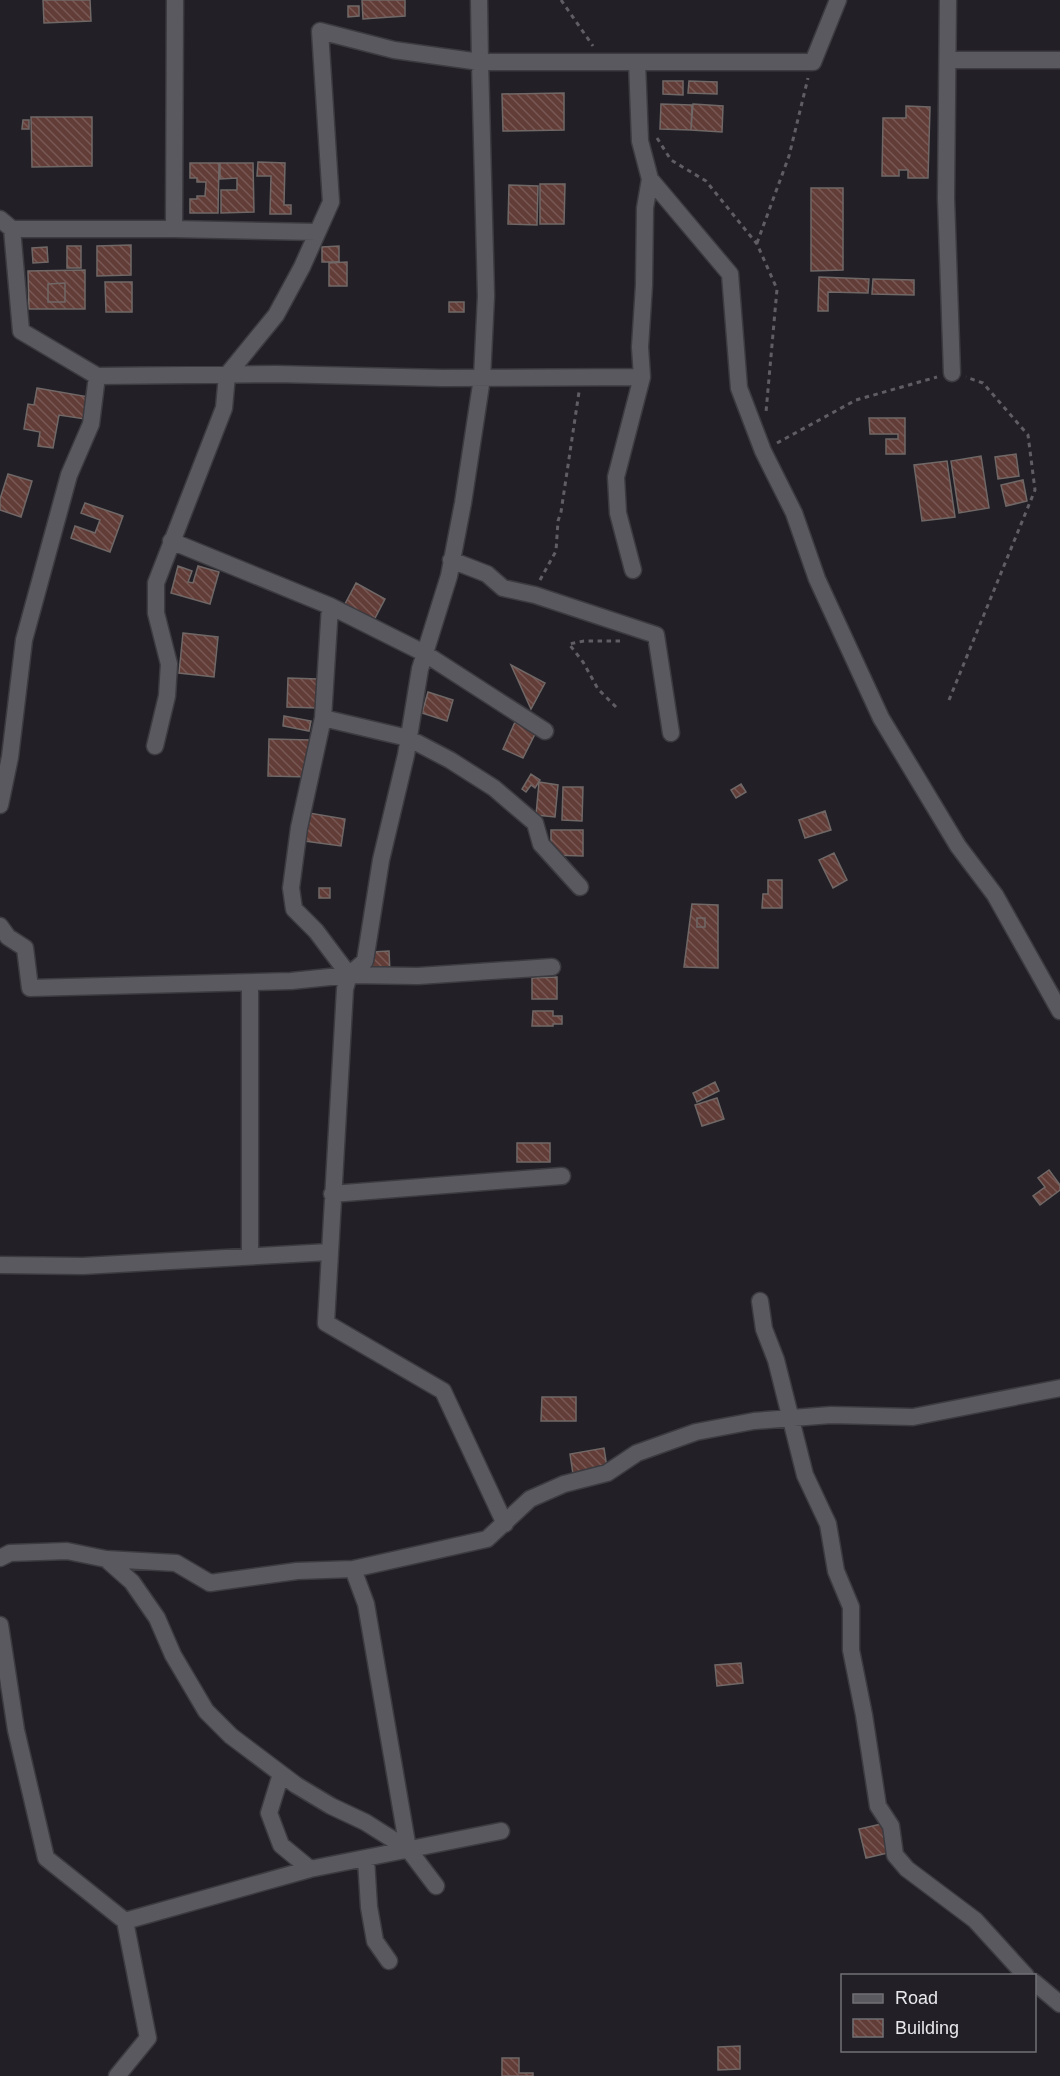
<svg xmlns="http://www.w3.org/2000/svg" width="1060" height="2076" font-family="Arial,sans-serif">
<defs>
<pattern id="building-back-hatch" width="6" height="6" patternUnits="userSpaceOnUse" patternTransform="scale(1.5)"><rect width="6" height="6" fill="#623c37"/><path d="M-1 5l2 2M0 0l6 6M5-1l2 2" fill="none" stroke="#785854"/></pattern>
</defs>
<rect width="100%" height="100%" fill="#222026"/>
<path fill="url(#building-back-hatch)" stroke="#706867" stroke-width="1.5" fill-rule="evenodd" d="M43 0H90L91 21 44 23Z
M362 0H405V16L363 19Z
M348 6H359V16L348 17Z
M663 81H683V95L663 94Z
M689 81 717 82V94L688 93Z
M564 93V130L503 131 502 94Z
M661 104 692 105 691 130 660 129Z
M693 104 723 106 722 132 691 130Z
M906 106 930 107 928 178H908V170H899V176H882L883 118H906Z
M31 117H92V166L32 167Z
M23 120H29V129H22Z
M258 162 285 163 284 205H291V214H270L271 176H257Z
M190 163H219L218 213H190V199H197V196H205L206 182H197V178H190Z
M220 163H253L254 212 221 213V190H237V178L220 179Z
M540 184H565L564 224H540Z
M509 185 538 186 537 225 508 224Z
M811 188H843V270L811 271Z
M131 245V275L97 276V246Z
M67 246H81V268H67Z
M339 246V262H322V247Z
M47 247 48 262 33 263 32 248Z
M347 262V286H329V263Z
M85 270V309H29L28 271ZM65 283V302H48V284Z
M819 277 869 279 868 293 828 292V311H818Z
M873 279 914 280V295L872 294Z
M105 282H132V312H106Z
M65 283V302H48V284Z
M449 302H464V312H449Z
M37 388 89 397 85 419 59 415 53 448 38 446 40 432 24 429 28 404 34 405Z
M869 418H905V454H886V439H898V434H870Z
M1016 454 1019 476 998 479 995 457Z
M981 456 989 508 959 513 951 461Z
M947 461 955 517 922 521 914 465Z
M8 474 32 481 21 517 0 510V499Z
M1023 480 1027 501 1006 506 1001 485Z
M85 503 123 516 110 552 71 538 75 526 95 533 100 520 81 513Z
M178 566 192 571 188 582 193 583 198 566 219 572 210 604 171 593Z
M356 583 385 599 374 620 345 604Z
M183 633 218 637 214 677 179 673Z
M511 665 545 683 531 709Z
M288 678 318 679 317 708 287 707Z
M428 692 453 700 447 721 422 713Z
M284 716 311 721 309 731 283 726Z
M515 722 536 732 523 758 503 749Z
M269 739 311 740 309 777 268 776Z
M531 774 540 780 535 788 531 785 526 792 522 789Z
M539 782 558 785 555 817 536 815Z
M741 784 746 792 736 798 731 790Z
M563 787H583L582 821 562 820Z
M825 811 831 830 805 838 799 820Z
M309 813 345 819 341 846 305 841Z
M551 830H583V856L551 855Z
M834 853 847 880 833 888 819 860Z
M768 880H782V908H762L763 894H768Z
M319 888H330V898H319Z
M692 904 718 905V968L684 967ZM697 918H705V927H697Z
M697 918H705V927H697Z
M389 951 390 973 373 974 372 952Z
M557 977V999H532V978Z
M533 1011H553V1016H562V1024H553V1026H532Z
M715 1082 719 1091 697 1102 693 1093Z
M717 1098 724 1119 702 1126 695 1105Z
M517 1143H550V1162H517Z
M1049 1170 1060 1185V1190L1040 1205 1033 1196 1045 1187 1038 1178Z
M542 1397H576V1421H541Z
M604 1448 607 1468 573 1474 570 1454Z
M741 1663 743 1683 717 1686 715 1665Z
M886 1823 892 1852 866 1858 859 1829Z
M740 2046V2069L718 2070V2047Z
M502 2058H519V2073H533V2076H502Z"/>
<g fill="none" stroke-linecap="round" stroke-linejoin="round">
<g stroke="#3c3b40" stroke-width="19">
<path id="minor" d="M175 0 174 229 317 232
M479 0 480 62H813L838 0
M948 0 946 198 952 373
M948 60H1060
M637 62 640 141 650 179 730 274 739 388 763 451 794 513 817 579 881 718 958 846 995 895 1060 1011
M0 219 12 229 21 331 97 376 276 374 442 378 642 377
M12 229H174
M171 541 330 606 424 653 545 731
M451 560 487 574 503 588 535 595 656 635 671 733
M633 570 618 513 616 477 642 377 640 347 644 285 645 208 650 179
M330 606 323 718 299 828 291 888 294 909 316 931 349 975
M323 718 408 738 450 760 494 788 535 823 541 844 580 887
M155 746 167 696 169 664 156 613V583L224 408 227 375 276 315 302 267 331 202 320 31 394 50 480 62 486 296 482 378 463 503 449 576 420 669 406 755 381 860 365 961 349 975 345 989 326 1323 443 1391 505 1524
M0 805 10 757 24 640 69 475 91 424 97 376
M0 926 8 937 25 948 30 988 291 981 349 975 418 976 552 967
M332 1194 562 1176
M250 1256V983
M0 1265 83 1266 329 1252
M760 1301 764 1329 776 1360 805 1475 828 1524 836 1571 851 1607V1650L864 1715 878 1806 891 1826 895 1855 907 1869 975 1920 1026 1976
M0 1558 10 1553 67 1551 106 1559 176 1563 210 1583 297 1571 353 1569 487 1539 530 1499 564 1484 607 1473 637 1453 696 1432 754 1421 831 1415 913 1417 1060 1388
M106 1559 132 1582 157 1618 173 1655 206 1711 231 1736 296 1785 331 1806 365 1822 408 1849 436 1886
M353 1569 366 1604 408 1849
M0 1625 16 1730 46 1858 125 1921 148 2038 117 2076
M281 1774 269 1813 281 1845 310 1869
M366 1859 369 1907 375 1941 389 1961
M125 1921 310 1869 501 1831
M1034 1982 1060 2004"/>
</g>
<path stroke="#605e64" stroke-width="3" stroke-dasharray="4.5 4.5" stroke-linecap="butt" d="M561 0 593 46
M657 138 671 160 706 181 757 244 777 289 766 412
M757 243 789 156 808 78
M777 443 856 400 937 377
M540 580 556 551 558 521 561 512 579 392
M949 700 1035 490 1028 435 983 383 966 377
M616 707 598 689 583 662 569 644 584 641H620"/>
<use href="#minor" stroke="#5b5960" stroke-width="16"/>
</g>
<rect x="841" y="1974" width="195" height="78" fill="#222026" stroke="#727075" stroke-width="1.5"/>
<rect x="853" y="1994" width="30" height="9" fill="#5b5960" stroke="#727075" stroke-width="1.5"/>
<text x="895" y="2004" font-size="18" fill="#e9e8ec">Road</text>
<rect x="853" y="2019" width="30" height="18" fill="url(#building-back-hatch)" stroke="#727075" stroke-width="1.5"/>
<text x="895" y="2034" font-size="18" fill="#e9e8ec">Building</text>
</svg>
